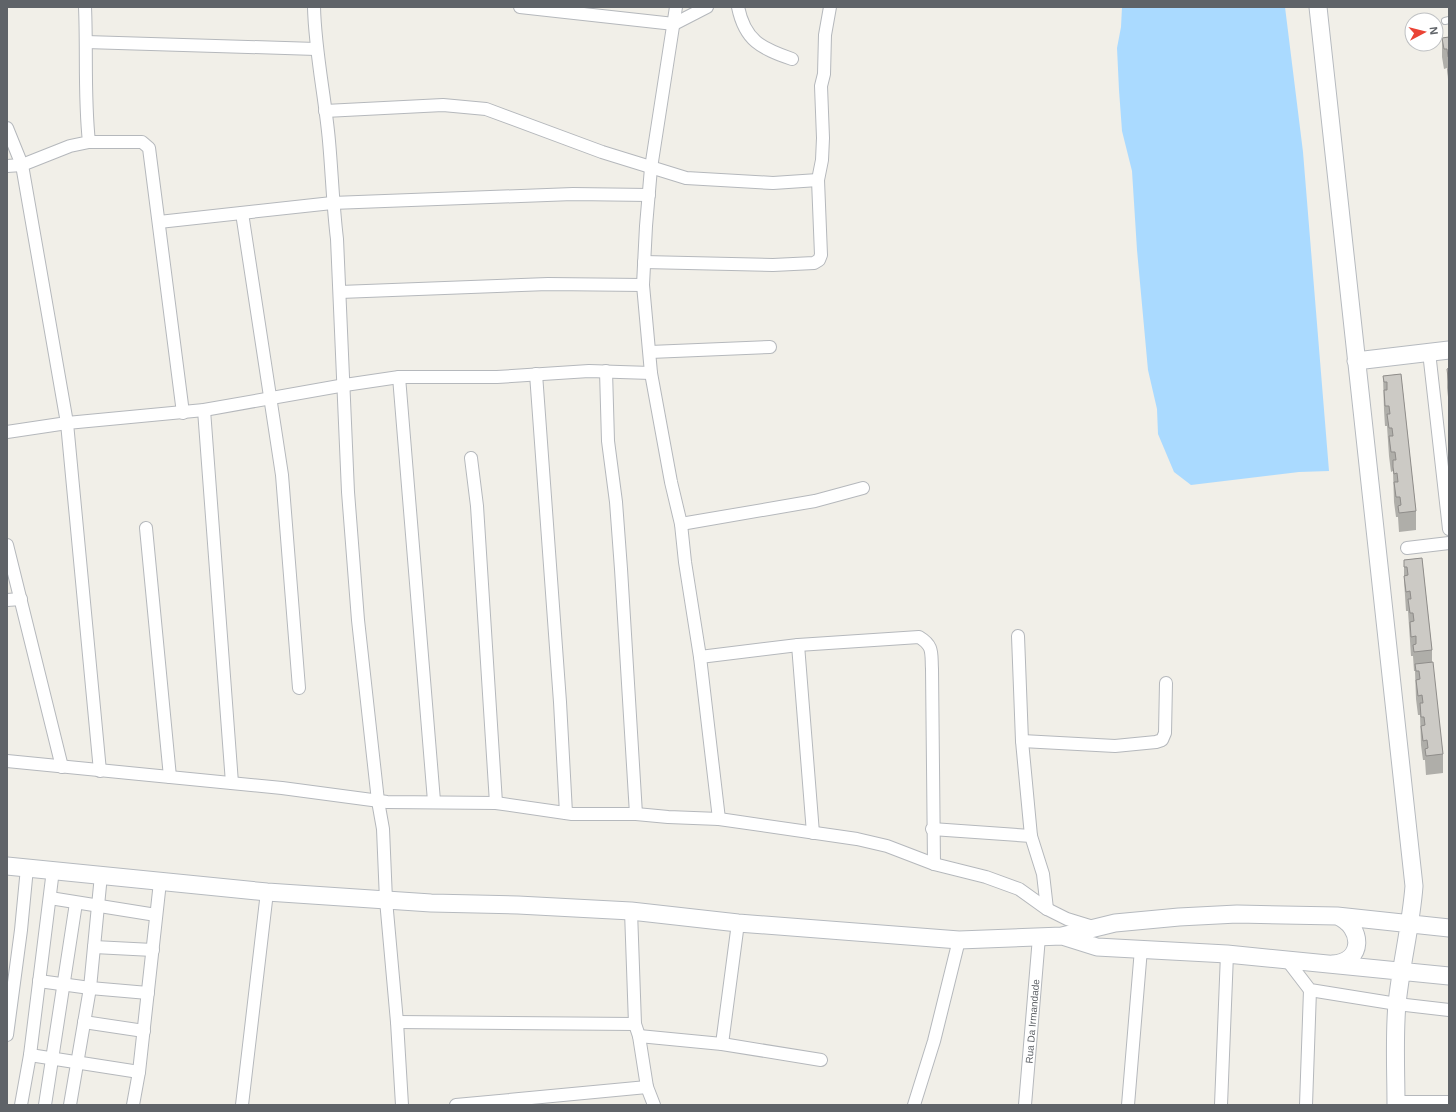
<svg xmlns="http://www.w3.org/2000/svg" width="1456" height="1112" font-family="Helvetica,sans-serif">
<rect width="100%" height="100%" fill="#f1efe8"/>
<path fill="#aadaff" d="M1122 7H1285L1303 152 1329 471 1299 472 1191 485 1174 472 1158 434 1157 409 1148 370 1137 250 1132 171 1122 131 1119 90 1117 48 1121 27Z"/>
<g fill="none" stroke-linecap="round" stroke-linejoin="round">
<g stroke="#b5b8bc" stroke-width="8">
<path id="lane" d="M1445 21 1449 20"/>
</g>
<g stroke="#b5b8bc" stroke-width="14">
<g id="street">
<path d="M314 7C315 52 325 96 329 141 332 174 333 207 337 239L348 492 358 620 378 801 383 829 386 900 397 1022 402 1105"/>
<path d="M520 7 674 24 707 7"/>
<path d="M676 7 651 168 646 226 643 285 651 373 671 482 681 524 685 562 700 657 719 819"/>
<path d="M738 7C745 41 761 48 792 59"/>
<path d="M86 42 316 49"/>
<path d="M325 111 443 105 486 109 602 152 686 178 773 183 818 180"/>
<path d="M7 128 22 165 67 423 7 432"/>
<path d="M89 142H142L149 148 183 413"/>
<path d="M7 166 22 165 70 146 89 142C84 97 87 52 85 7"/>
<path d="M242 213 282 475 299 688"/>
<path d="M159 222 332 203 573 194 649 195"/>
<path d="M644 262 773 265 814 263 819 260 821 255 818 180 822 160 823 138 821 86 824 74 825 35 830 7"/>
<path d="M340 292 548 284 643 285"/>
<path d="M650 352 770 347"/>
<path d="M1429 352 1449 529"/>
<path d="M606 371 608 441 616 502 621 569 636 814"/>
<path d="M536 374 560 702 566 813"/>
<path d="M399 377 434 801"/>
<path d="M204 410 232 783"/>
<path d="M471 458 477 506 496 803"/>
<path d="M681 524 815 501 863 488"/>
<path d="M146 528 170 777"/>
<path d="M7 545 62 767"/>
<path d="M1407 548 1449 543"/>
<path d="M7 600 21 599"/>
<path d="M1018 636 1022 741 1031 836"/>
<path d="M798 645 813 833"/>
<path d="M700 657 798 645 919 637C934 646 931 653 932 669L934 864"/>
<path d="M1022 741 1115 746 1156 742 1162 740 1165 733 1166 683"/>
<path d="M7 761 282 788 387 802 496 803 572 814H636L668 817 719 819 857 839 887 846 934 864 986 877 1019 889 1047 909 1067 919 1093 927"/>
<path d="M100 771 67 423 204 410 345 385 399 377H497L589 371 651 373"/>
<path d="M932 829 1031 836 1043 874 1047 909"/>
<path d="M50 898 156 915"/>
<path d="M631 911 635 1024 639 1036 647 1087 654 1105"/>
<path d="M94 947 153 950"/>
<path d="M1287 960 1310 990 1397 1004 1449 1010"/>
<path d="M39 981 90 988 148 993"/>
<path d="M84 1022 144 1031"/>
<path d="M397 1022 635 1024"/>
<path d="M7 1035 21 930 27 868"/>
<path d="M639 1036 722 1044 821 1060"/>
<path d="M722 1044 738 923"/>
<path d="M30 1055 139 1072"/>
<path d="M1396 1102H1449"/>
<path d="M21 1105 30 1055 53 870"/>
<path d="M45 1105 76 903"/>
<path d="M70 1105 90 988 101 875"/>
<path d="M133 1105 139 1072 160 882"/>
<path d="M242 1105 267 892"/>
<path d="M456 1105 647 1087"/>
<path d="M914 1105 934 1041 959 940"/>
<path id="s1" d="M1025 1105 1039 937"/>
<path d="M1128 1105 1141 949"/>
<path d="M1221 1105 1227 954"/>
<path d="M1306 1105 1310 990"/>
</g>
</g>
<g stroke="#b6babf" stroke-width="19">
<path id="secondary" d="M1318 7 1414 886C1411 926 1401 964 1397 1004 1394 1037 1396 1072 1396 1105
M1356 361 1449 350
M7 866 267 892 431 903 518 905 631 911 738 923 959 940 1062 936 1115 923 1179 917 1237 914 1337 916 1449 928
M1062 936 1097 947 1227 954 1449 976
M1333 964C1364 962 1364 927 1337 916"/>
</g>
<use href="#lane" stroke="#fff" stroke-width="6"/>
<use href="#street" stroke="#fff" stroke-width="12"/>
<use href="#secondary" stroke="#fff" stroke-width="17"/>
</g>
<path fill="#afaea9" d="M1449 37V108L1448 76 1447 68 1444 69 1442 57V38Z
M1449 368V406L1447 388V369Z
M1401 374 1416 511V530L1399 532 1398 517H1396L1394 502 1393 471 1391 472 1389 456 1387 426H1385L1384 410 1383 376Z
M1422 558 1432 650V663L1443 754V773L1426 775 1425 760H1423L1421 745 1420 715H1418L1416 699 1415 671H1414L1413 656H1411L1408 611H1406L1404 580V560Z"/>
<path fill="#cccac5" stroke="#8f8d8a" d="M1449 37V56L1448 57 1447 49H1444L1442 38Z
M1448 69H1449V89Z
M1449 368V386L1447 369Z
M1401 374 1416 511 1399 513 1398 506 1401 505 1400 497H1396L1394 482H1398L1397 473 1394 474 1393 467V460H1396L1395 452H1391L1389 436H1393L1392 428H1389L1387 414H1390L1389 406H1385L1384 390H1387V382H1384L1383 376Z
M1422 558 1432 650 1414 652 1413 645 1416 644V636L1411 637 1410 622 1414 621 1413 613H1410L1408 599H1411L1410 591 1406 592 1404 576 1408 575 1407 567H1404V560Z
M1433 662 1443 754 1426 756 1425 749 1428 748 1427 740 1423 741 1421 726 1425 725 1424 717H1421L1420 703H1423L1422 695 1418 696 1416 680 1420 679 1419 671H1416L1415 664Z"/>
<g text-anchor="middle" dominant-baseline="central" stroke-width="4" stroke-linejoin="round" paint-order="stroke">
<g font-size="10" fill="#5f6368" stroke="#fff">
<text stroke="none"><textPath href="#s1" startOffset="84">Rua Da Irmandade</textPath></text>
</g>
</g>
<rect width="1456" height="1112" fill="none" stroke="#5f6368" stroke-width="16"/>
<g transform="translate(1424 32) rotate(83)"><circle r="19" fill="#ffffff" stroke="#bfc1c3"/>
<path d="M0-3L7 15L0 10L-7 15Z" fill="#ea4335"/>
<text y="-6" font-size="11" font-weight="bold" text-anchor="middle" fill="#5f6368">N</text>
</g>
</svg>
